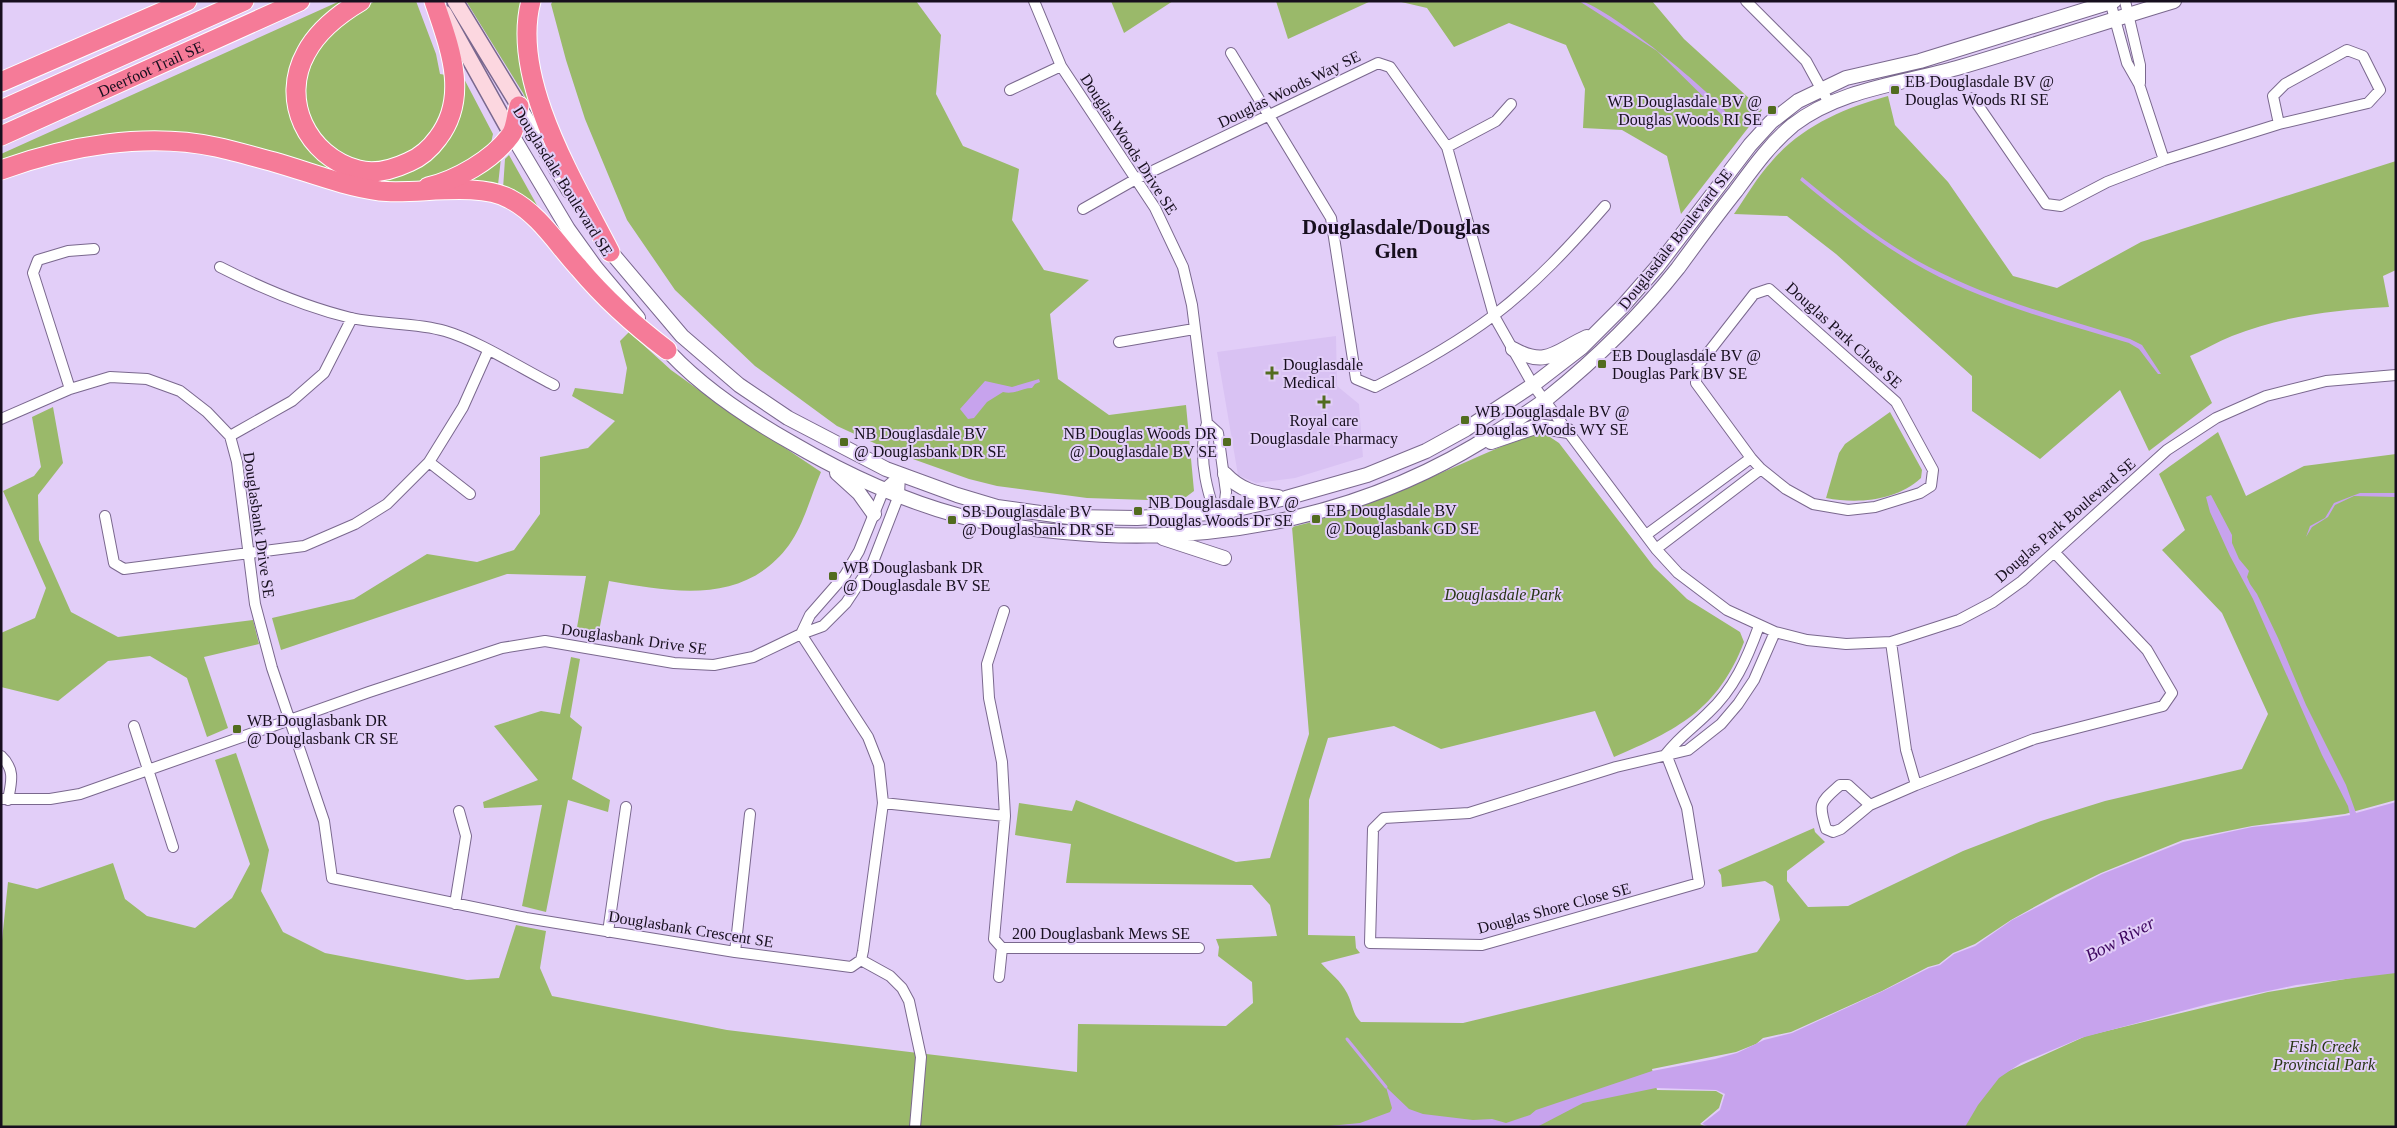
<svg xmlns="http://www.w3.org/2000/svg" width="2397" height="1128" font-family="'Times New Roman',serif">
<rect width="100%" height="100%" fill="#e2cef8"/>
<path fill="#d9c2f3" d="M1336 336 1337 386 1359 404 1363 457 1295 478 1256 483 1238 475 1217 352Z"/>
<path fill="#9ab96a" d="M340 1H345L317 27 295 126 301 139 321 161 416 168 461 73 493 134 491 143 467 162 436 177 419 182 383 184 177 133 143 132 110 135 1 163V154Z
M375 1H416L436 54 440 74 446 75C449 99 442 119 428 138 417 151 402 158 386 161 324 171 286 107 312 54 322 33 355 12 375 1Z
M466 1H524L537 111 533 113 523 93Z
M553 1H916L941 35 936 94 963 146 1019 169 1012 220 1044 270 1089 280 1050 314 1058 379 1109 415 1186 405 1194 491 1186 497 1148 500 1087 498 997 486 969 479 896 453 837 426 755 366 675 290 627 220 585 119 566 60 551 4Z
M1111 1H1173L1124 33Z
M1276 1H1371L1288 39Z
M1397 1H1652L1684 39 1762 110 1681 214 1667 156 1622 130 1583 128 1585 89 1566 45 1509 23 1454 47 1427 8Z
M1888 96 1895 125 1948 182 2013 276 2057 288 2141 242 2396 161V270L2383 276 2389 307C2335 310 2282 316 2232 336 2217 342 2204 350 2190 356L2212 403 2149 451 2120 390 2040 459 1972 411V376L1836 254 1787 216 1734 214C1746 197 1757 177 1772 161 1802 126 1844 108 1888 96Z
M509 155 538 207 535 209 503 189 505 159Z
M501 158 498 185 470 184V179Z
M629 332 671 370 703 393 821 472C811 495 804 524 789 545 744 606 673 592 609 581L598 636 576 633 586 576 507 574 281 650 272 618 354 599 427 554 477 562 514 550 540 514V457L588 448 615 421 572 396 575 388 623 394 627 368 620 341Z
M53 407 63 463 38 495 39 540 71 612 118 637 253 620 259 644 204 657 228 728 207 737 187 678 150 656 108 661 58 701 1 687V633L35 618 46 588 3 491 34 476 41 467 32 417Z
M1890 412 1922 470 1921 478C1896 501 1858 504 1826 498L1839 453 1845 444Z
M2218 432 2246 496 2304 466 2396 454V800L2345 814 2252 826 2183 840 2101 873 2056 895 2011 920 1975 944 1953 953 1939 964 1928 967 1882 991 1791 1032 1763 1038 1756 1044 1736 1052 1652 1069 1657 1090 1716 1091 1723 1095 1719 1108 1700 1124 1706 1127H1V950L8 882 37 889 113 863 125 899 147 916 195 928 232 898 250 864 215 760 236 753 269 850 261 891 283 932 325 953 467 980 499 978 516 925 546 931 540 968 552 996 727 1030 1077 1072 1078 1024 1226 1026 1253 1003 1252 982 1218 956 1219 947 1216 939 1277 936 1270 905 1252 885 1066 883 1071 844 1015 835 1019 803 1072 811 1076 800 1236 862 1270 858 1309 734 1292 527C1375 507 1450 467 1529 435L1544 433 1559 443 1654 567 1687 599 1740 632 1744 642C1718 710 1677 730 1614 757L1595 711 1441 749 1394 726 1328 738 1309 800 1308 935 1355 936 1356 948 1360 953 1321 963C1330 973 1341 981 1347 993 1353 1004 1352 1014 1361 1022L1463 1023 1757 952 1780 920 1773 886 1765 881 1722 887 1721 875 1718 870 1814 828 1815 832 1825 842 1787 871V881L1808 907 1848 906 1963 851 2041 821 2105 801 2242 769 2268 714 2222 613 2162 550 2185 530 2159 474Z
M571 657 580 659 570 717 582 727 572 779 610 800 608 812 568 800 546 912 522 906 542 805 484 808 483 802 538 780 494 726 541 711 560 714Z
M2387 972 2396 973V1127H1923L1993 1078 2086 1036 2268 992Z"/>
<path fill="#c7a3ed" d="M1579 1C1600 1 1722 99 1730 118L1726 119 1657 51Z
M1802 177C1842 210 1883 243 1929 267 1993 300 2062 318 2130 339L2142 345 2161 374H2158L2139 349 2129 343C2062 323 1989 304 1926 270 1880 245 1840 213 1800 180Z
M1039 379 1040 382 1035 384 1032 388C1022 388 1014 395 1003 392L987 402 974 418 968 419 960 409 985 381 1012 387Z
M2360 493H2396V497L2354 496 2335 505 2328 517 2312 527 2306 537 2310 526 2325 518 2334 503Z
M2211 495 2232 535V543L2239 559 2249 571 2247 577 2250 584 2257 594 2278 638 2306 705 2346 785 2356 813 2396 802V973L2296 985 2212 1003 2081 1038 2021 1063 1999 1078 1978 1105 1965 1127H1710L1702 1124 1720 1110 1725 1094 1716 1090 1656 1088 1583 1103 1537 1127H1319L1360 1123 1390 1112 1392 1108 1386 1087 1409 1109 1423 1114 1473 1120 1492 1119 1506 1123 1530 1115 1536 1110 1652 1071 1715 1059 1737 1053 1764 1040 1792 1033 1883 991 1929 968 1940 965 1954 954 1975 946 2012 920 2102 874 2183 842 2252 827 2305 822 2350 815 2348 806 2322 755 2253 599 2230 556 2210 512 2206 497Z"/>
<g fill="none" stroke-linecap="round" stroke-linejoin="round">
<path stroke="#c7a3ed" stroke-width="3" d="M1347 1039 1386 1087"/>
<g stroke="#7a688e" stroke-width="12">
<path id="minor" d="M1034 1 1061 66 1155 208 1183 267 1192 305 1207 423C1196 458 1209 498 1221 531
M1746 1 1806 61 1829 103
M2110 1 2127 63 2139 84 2164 160
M2125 1 2140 65V83
M1231 53 1331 218 1356 379 1375 387C1416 366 1457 343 1493 316 1535 284 1571 245 1605 206
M1010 90 1061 66
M1973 98 2046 204 2061 206 2107 182 2164 160 2279 124 2368 103 2380 90 2363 56 2347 50 2285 84 2273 96 2279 124
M1447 147 1496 121 1511 104
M1083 209 1136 179 1378 63 1390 67 1447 147 1494 316 1533 385 1656 549 1678 573 1727 610 1775 632 1807 640 1846 644 1891 642 1959 620 1993 602 2022 581 2167 450 2216 418 2266 396 2326 381 2396 375
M220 267C261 288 306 307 351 318 382 325 415 322 445 331 479 341 522 369 554 385
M1769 289 1896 402 1933 470 1931 486 1920 493 1875 507 1848 510 1813 504 1786 489 1761 469 1751 458 1696 383 1697 367 1754 294Z
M1119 342 1194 329
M70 389 33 273 38 260 68 251 94 249
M1 419 70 389 110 377 147 379 180 391 207 412 230 436 237 462 255 604 272 668 324 821 332 878 526 918 735 952 851 967 861 960 863 951 883 803 879 765 868 737 801 634
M1207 423 1218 433 1226 492 1223 518
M230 436 292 401 324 373 352 318
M429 462 470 494
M105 516 114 563 124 569 304 546 355 524 387 504 429 462 463 407 488 351
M1646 535 1751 458
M1656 549 1761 469
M801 634 810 615 845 575 859 551 884 489 900 475
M1891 642 1906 750 1916 785 2034 739 2163 706 2172 693 2147 650 2055 553
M134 726 173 847
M1666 754 1687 808 1699 883 1482 945 1370 943 1373 829 1384 818 1469 813 1616 767 1688 750 1721 724 1738 704 1754 680 1775 632
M1666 754C1681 735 1692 729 1708 713 1734 689 1747 659 1759 626
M1 756C16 770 11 783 8 800
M1 799H50L80 794 369 692 502 648 545 641 674 663 714 665 753 657 801 634 823 626 846 603 873 562 899 495 900 475
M883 803 1005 816
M1870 805 1848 785H1840C1820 803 1818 802 1826 829L1833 832 1841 829 1870 805 1916 785
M455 904 466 836 459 811
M608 932 626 807
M1002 948H1199
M735 952 750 814
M861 960 890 976 902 988 909 1001 921 1057 915 1127
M999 977 1002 948 994 939 1005 816 1002 762 989 698 987 664 1004 611"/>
</g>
<g stroke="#7a688e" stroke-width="16">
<path id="tertiary" d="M519 106 569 191
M512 135 568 229 596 268 638 318
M605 245 682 336 739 385 788 418 886 469 957 495 997 507 1069 517 1137 518 1224 512 1286 498 1367 475 1426 451 1466 429 1533 385 1581 348 1622 307 1657 267 1750 145 1771 122 1798 101 1846 78 1920 61 2114 1
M661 343C696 384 746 417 792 443 845 474 901 500 960 516 994 525 1029 529 1064 532 1216 547 1370 515 1498 431 1515 420 1533 410 1549 397 1596 359 1640 316 1678 268 1697 242 1716 216 1736 191 1753 168 1770 144 1793 125 1840 89 1901 84 1957 68 2029 47 2101 23 2174 1
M1513 349C1547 368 1556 351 1587 337
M1491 442 1538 426 1568 431
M837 473 859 493 874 514
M1225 474C1240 490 1256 494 1278 497
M1163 538 1224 558"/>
</g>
<g stroke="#7a688e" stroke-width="18">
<path id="secondary" d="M455 1 519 106
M444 13 512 135"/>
</g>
<g stroke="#fff" stroke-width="21">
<g id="motorway">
<path d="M361 1C339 14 318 30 306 53 280 100 307 156 358 170 375 175 394 169 409 162 421 157 430 149 438 138 470 96 449 46 434 1"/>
<path d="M531 1C510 80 575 183 610 252"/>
<path d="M1 82 187 1"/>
<path d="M1 110 244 1"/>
<path id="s1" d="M1 136 300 1"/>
<path d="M1 170C67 146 146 132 216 147 235 151 255 157 274 162 309 172 343 186 380 191 416 195 478 181 510 199 539 214 557 244 579 268 605 299 634 325 667 350"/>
<path d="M428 187C457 180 492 160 510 136 516 129 516 115 519 106"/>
</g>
</g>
<use href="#minor" stroke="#fff" stroke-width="10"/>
<use href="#tertiary" stroke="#fff" stroke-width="14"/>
<use href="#secondary" stroke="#fcd7e0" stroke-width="15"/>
<use href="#motorway" stroke="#f57b98" stroke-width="19"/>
</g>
<g fill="#526c1f" stroke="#e2cef8" stroke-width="2">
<rect x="1890" y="85" width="10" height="10" rx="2.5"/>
<rect x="1767" y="105" width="10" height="10" rx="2.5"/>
<rect x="1597" y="359" width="10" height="10" rx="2.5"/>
<path d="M1269.5 365.5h5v5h5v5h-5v5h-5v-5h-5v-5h5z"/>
<path d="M1321.5 394.5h5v5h5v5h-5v5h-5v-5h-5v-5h5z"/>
<rect x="1460" y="415" width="10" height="10" rx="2.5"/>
<rect x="839" y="437" width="10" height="10" rx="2.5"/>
<rect x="1222" y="437" width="10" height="10" rx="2.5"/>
<rect x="1133" y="506" width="10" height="10" rx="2.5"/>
<rect x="1311" y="514" width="10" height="10" rx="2.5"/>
<rect x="947" y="515" width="10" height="10" rx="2.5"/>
<rect x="828" y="571" width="10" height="10" rx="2.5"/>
<rect x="232" y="724" width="10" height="10" rx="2.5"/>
</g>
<g text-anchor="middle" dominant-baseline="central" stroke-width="4" stroke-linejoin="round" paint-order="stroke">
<g font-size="16" fill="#170f1e" stroke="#e2cef8">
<text stroke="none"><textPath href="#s1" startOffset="164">Deerfoot Trail SE</textPath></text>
<text transform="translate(1289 89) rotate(-26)">Douglas Woods Way SE</text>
<text transform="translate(1129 144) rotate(57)">Douglas Woods Drive SE</text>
<text transform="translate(563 181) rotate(58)">Douglasdale Boulevard SE</text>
<text transform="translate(1675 239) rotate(-52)">Douglasdale Boulevard SE</text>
<text transform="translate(1844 335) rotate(42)">Douglas Park Close SE</text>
<text transform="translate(2065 520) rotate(-41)">Douglas Park Boulevard SE</text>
<text transform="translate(259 525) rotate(82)">Douglasbank Drive SE</text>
<text transform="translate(634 639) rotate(8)">Douglasbank Drive SE</text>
<text transform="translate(1554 908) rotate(-15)">Douglas Shore Close SE</text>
<text transform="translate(691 929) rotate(9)">Douglasbank Crescent SE</text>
<text x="1101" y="933">200 Douglasbank Mews SE</text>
</g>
<g font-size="16" fill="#170f1e" stroke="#e2cef8" text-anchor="start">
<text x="1905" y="81">EB Douglasdale BV @<tspan x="1905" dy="18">Douglas Woods RI SE</tspan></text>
<text x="1762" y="101" text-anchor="end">WB Douglasdale BV @<tspan x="1762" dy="18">Douglas Woods RI SE</tspan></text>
<text x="1612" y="355">EB Douglasdale BV @<tspan x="1612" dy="18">Douglas Park BV SE</tspan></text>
<text x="1283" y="364">Douglasdale<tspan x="1283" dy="18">Medical</tspan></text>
<text x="1475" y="411">WB Douglasdale BV @<tspan x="1475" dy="18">Douglas Woods WY SE</tspan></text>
<text x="1324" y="420" text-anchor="middle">Royal care<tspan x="1324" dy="18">Douglasdale Pharmacy</tspan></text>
<text x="854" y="433">NB Douglasdale BV<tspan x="854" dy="18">@ Douglasbank DR SE</tspan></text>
<text x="1217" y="433" text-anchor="end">NB Douglas Woods DR<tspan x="1217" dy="18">@ Douglasdale BV SE</tspan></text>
<text x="1148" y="502">NB Douglasdale BV @<tspan x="1148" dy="18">Douglas Woods Dr SE</tspan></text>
<text x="1326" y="510">EB Douglasdale BV<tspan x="1326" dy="18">@ Douglasbank GD SE</tspan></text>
<text x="962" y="511">SB Douglasdale BV<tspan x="962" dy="18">@ Douglasbank DR SE</tspan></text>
<text x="843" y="567">WB Douglasbank DR<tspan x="843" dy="18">@ Douglasdale BV SE</tspan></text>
<text x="247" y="720">WB Douglasbank DR<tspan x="247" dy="18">@ Douglasbank CR SE</tspan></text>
</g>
<g font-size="16" font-style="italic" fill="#293615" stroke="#e2cef8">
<text x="1503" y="594">Douglasdale Park</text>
<text x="2324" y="1046">Fish Creek<tspan x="2324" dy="18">Provincial Park</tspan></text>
</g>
<g font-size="18" font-style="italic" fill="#3d065f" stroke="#e2cef8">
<text transform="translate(2120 939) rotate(-28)">Bow River</text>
</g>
<g font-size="21" font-weight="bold" fill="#170f1e" stroke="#e2cef8">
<text x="1396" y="227">Douglasdale/Douglas<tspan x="1396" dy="24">Glen</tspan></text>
</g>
</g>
<rect width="2397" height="1128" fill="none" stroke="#170f1e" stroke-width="5"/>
</svg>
